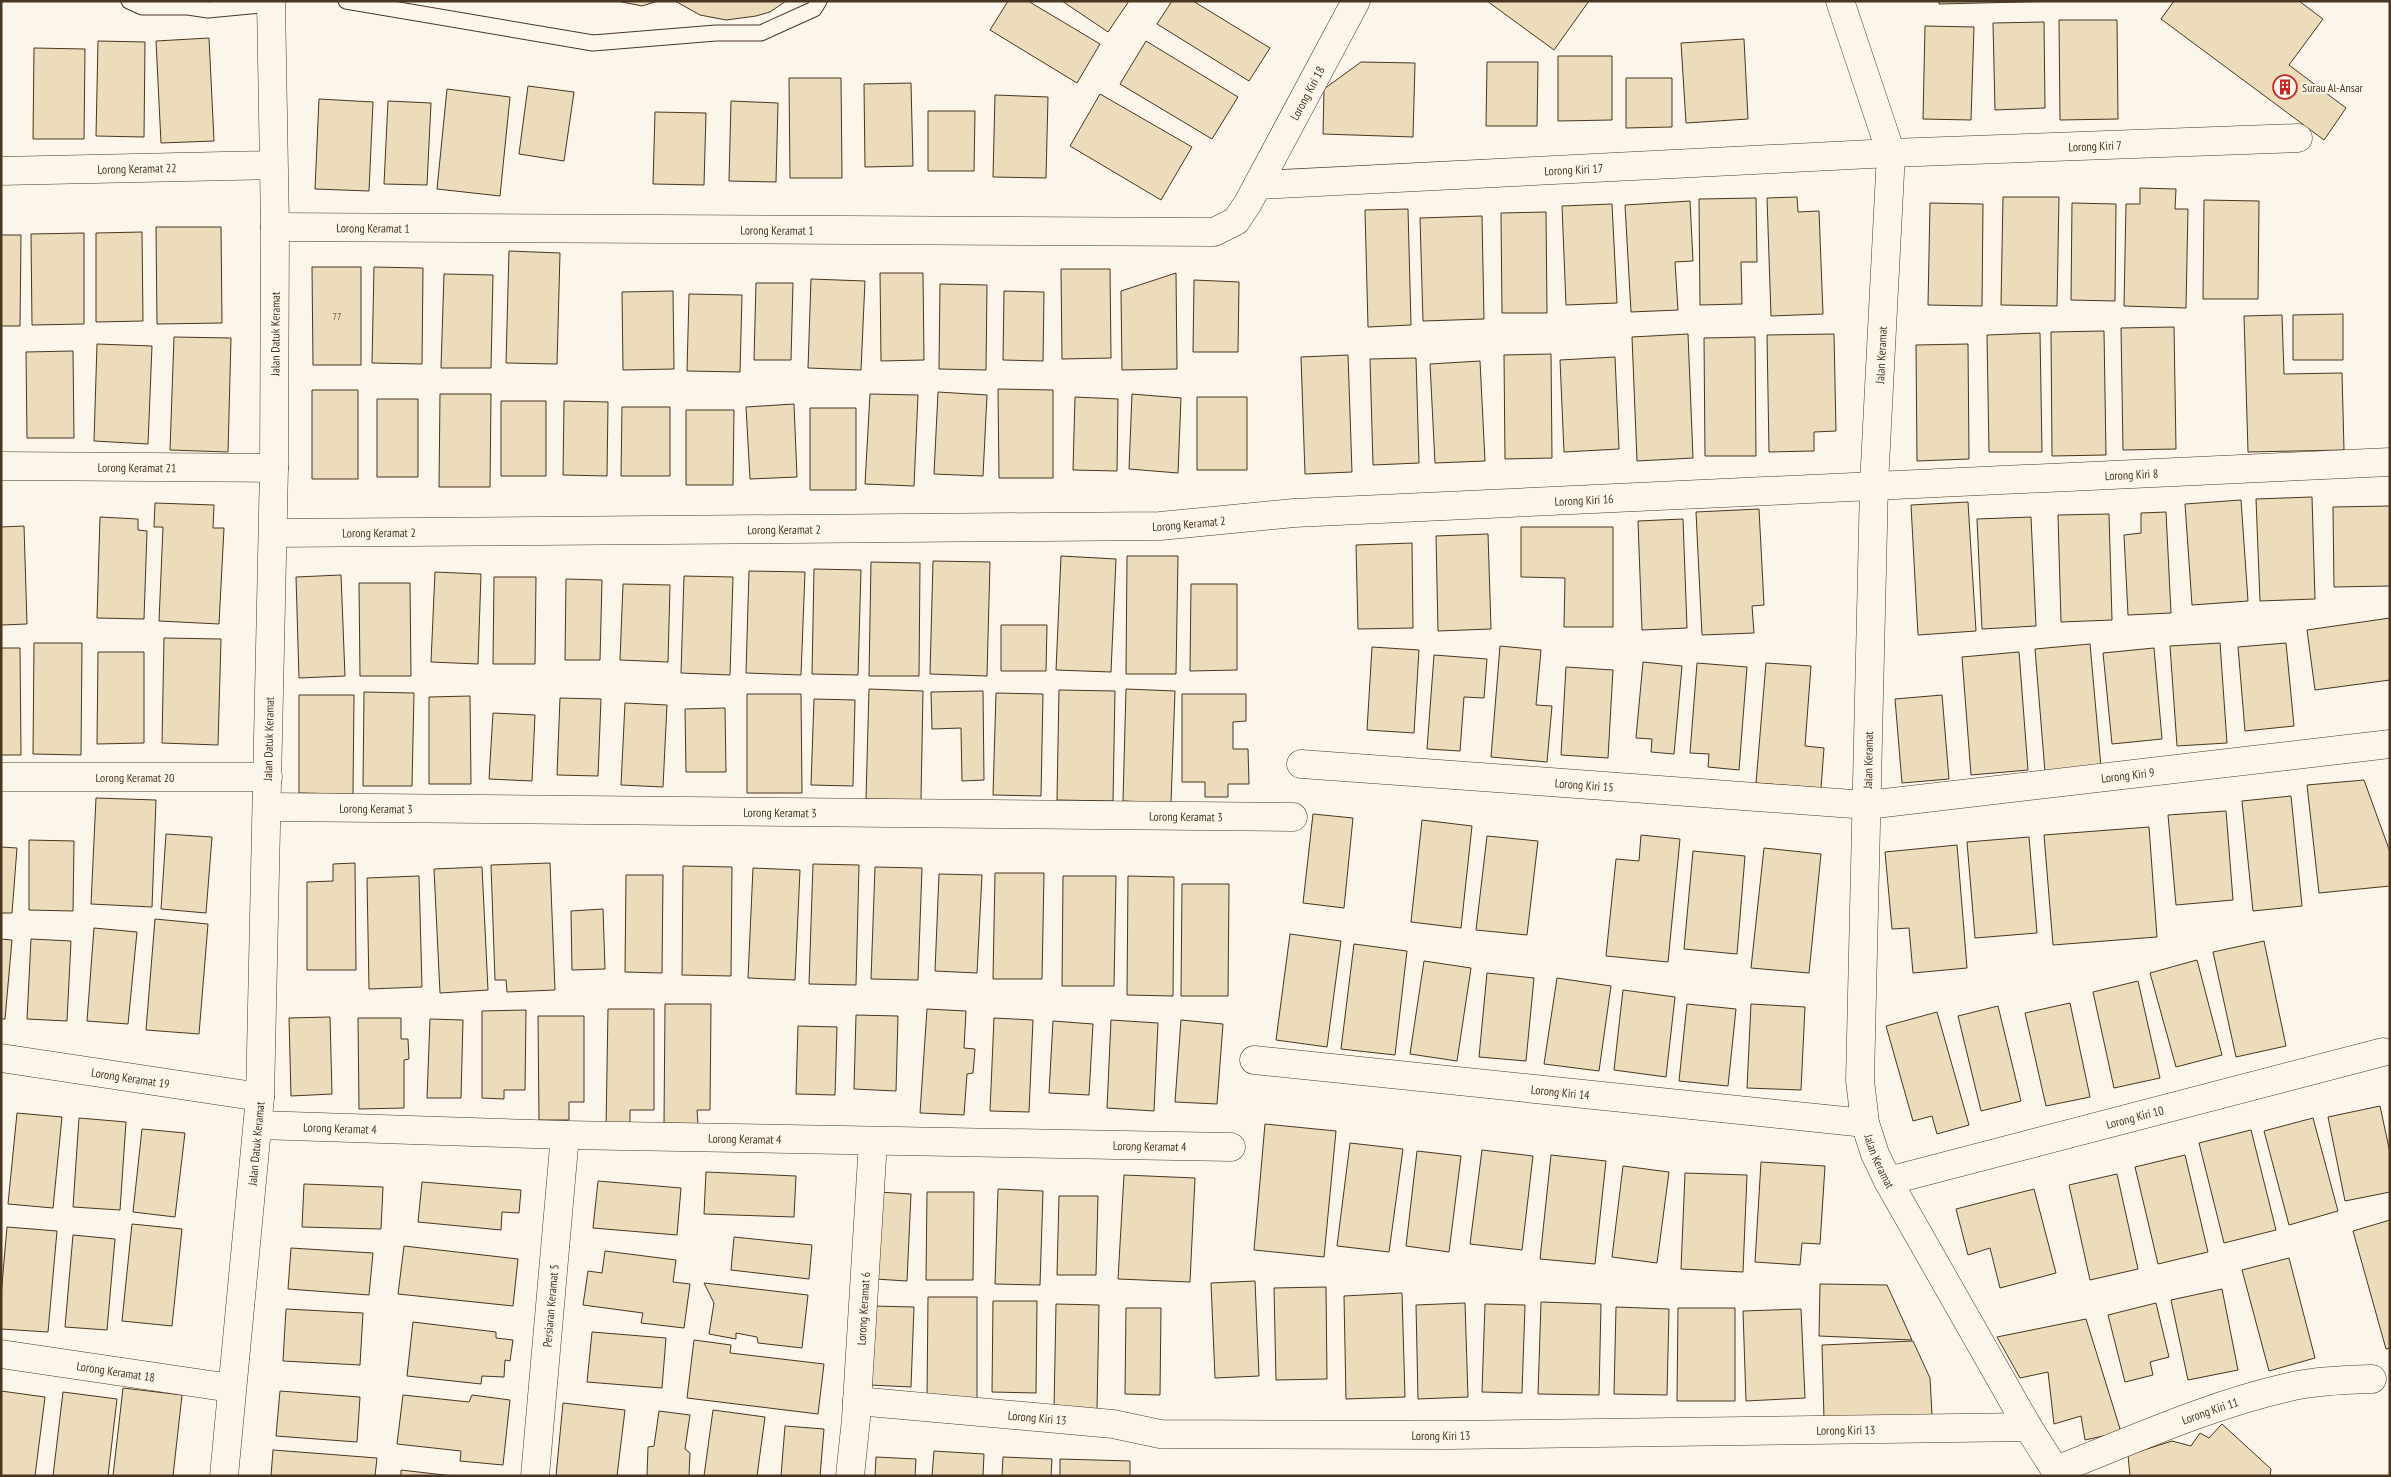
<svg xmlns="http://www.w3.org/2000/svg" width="2391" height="1477" font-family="'PT Sans Narrow',sans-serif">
<rect width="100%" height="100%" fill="#fbf6e9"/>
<path fill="#ecdcbc" stroke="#4a3520" d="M617 1H658L642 6Z
M675 1H786L770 12 756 16 726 20 700 15Z
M1008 1H1028L1100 44 1077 83 990 30Z
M1062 1H1129L1108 32Z
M1172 1H1193L1270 48 1249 81 1157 24Z
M1487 1H1589L1554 50Z
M1939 1H2062L1939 4Z
M2174 1H2299L2323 19 2289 65 2346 108 2324 140 2161 19Z
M2059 20H2117L2118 119 2060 120Z
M2044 22 2045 108 1995 110 1993 23Z
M1925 26 1974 27 1971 120 1923 119Z
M209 38 214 141 161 143 156 41Z
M1744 39 1748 119 1686 123 1681 43Z
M98 41 145 42 144 137 96 136Z
M1146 41 1238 97 1212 139 1120 84Z
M34 48 85 49 84 139H33Z
M1558 56H1612V120L1558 121Z
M1361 62 1415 63 1413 137 1323 134 1324 89Z
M1487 62H1538L1537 126H1486Z
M789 78H841L842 178H790Z
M1626 78H1672V127L1626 128Z
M911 83 913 166 865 167 864 84Z
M528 86 574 92 564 161 519 154Z
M447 89 510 97 500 196 437 189Z
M1100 94 1192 147 1161 200 1070 146Z
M995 95 1048 97 1046 178 993 177Z
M319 99 373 102 369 191 315 189Z
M388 101 431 103 427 185 384 184Z
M731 101 778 103 776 182 729 181Z
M928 111H975L974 171H928Z
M655 112 706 113 704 185 653 184Z
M2140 188 2176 189 2175 209H2188L2186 308 2124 306 2126 204H2140Z
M1797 197 1798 212 1819 211 1823 314 1771 316 1767 198Z
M2003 197H2059L2057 306 2001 305Z
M1756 198 1757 262H1741L1742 304 1700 305 1699 199Z
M2204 200 2259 201 2258 299H2203Z
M1690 201 1693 261 1675 262 1678 310 1631 312 1625 205Z
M1930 203 1983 204 1982 306 1928 305Z
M2072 203 2116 204 2115 301 2071 300Z
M1612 204 1617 303 1566 305 1562 206Z
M1408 209 1411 325 1368 327 1365 210Z
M1546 212 1547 313H1502L1501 213Z
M1482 216 1484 319 1423 321 1420 218Z
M156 227H221L222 323 157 324Z
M142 232 143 321 96 322V233Z
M84 233V324L32 325 31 234Z
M1 235H21L20 326H1Z
M509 251 560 253 557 364 506 363Z
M312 267H361V365H313Z
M374 267 423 268 422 364 372 363Z
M1061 269H1110L1111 358 1062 359Z
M880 273H923L924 360 881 361Z
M1176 273 1177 369 1122 370 1121 291Z
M444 274 493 275 491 368H441Z
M811 279 865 281 861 370 808 368Z
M1194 280 1239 282 1238 352H1193Z
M756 283H793L791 360H754Z
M940 284 987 285 986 370 939 369Z
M673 291 674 369 623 370 622 292Z
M1004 291 1044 292 1043 361 1003 360Z
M689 294 742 295 740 372 687 371Z
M2343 314V360H2293V315Z
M2282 315 2284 374 2342 373 2344 450 2248 452 2244 316Z
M2174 327 2176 449 2123 450 2121 328Z
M2104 331 2106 455 2052 456 2051 332Z
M2040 333 2042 452H1989L1987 335Z
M1688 334 1693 458 1637 461 1632 337Z
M1834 334 1836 431 1814 432V451L1769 452 1767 335Z
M174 337 231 338 228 452 170 450Z
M1755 337 1756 456H1705L1704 338Z
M97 344 152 346 148 444 94 441Z
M1968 344 1969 459 1917 461 1916 345Z
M73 351 74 438H27L26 352Z
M1551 354 1552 458 1505 459 1504 355Z
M1348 355 1352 472 1305 474 1301 357Z
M1615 357 1619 449 1564 452 1560 360Z
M1416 358 1419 463 1373 465 1370 359Z
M1480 361 1485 461 1435 463 1430 364Z
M998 389 1053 390V478H999Z
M312 390H358V479H312Z
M938 392 987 395 983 476 934 474Z
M440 394H491L490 487H439Z
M870 394 918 395 914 486 865 484Z
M1132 394 1181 398 1178 473 1129 469Z
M1075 397 1118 399 1117 471 1073 470Z
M1197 397H1247V470H1197Z
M377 399H418V477H377Z
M501 401H546V476H501Z
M564 401 608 402 607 476 563 475Z
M794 404 797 477 750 479 746 407Z
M622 407H670V476H621Z
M810 408H856V490H810Z
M686 410H734L733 485H686Z
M2312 497 2315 599 2260 601 2256 499Z
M2241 500 2248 601 2192 605 2185 504Z
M1968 502 1976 631 1918 635 1911 505Z
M155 503 214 505 213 528H224L219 624 159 621 163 527H154Z
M2390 506V586L2334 587 2333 507Z
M1759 509 1764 605 1752 606 1754 633 1702 635 1696 512Z
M2166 512 2171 613 2128 615 2124 535 2141 533V513Z
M2109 514 2112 620 2061 622 2058 515Z
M100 517 138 519V530L147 531 144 619 97 618Z
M2031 517 2036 626 1982 629 1977 519Z
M1683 519 1687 628 1642 630 1638 521Z
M24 526 27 624 1 625V527Z
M1521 527H1613V627H1564L1565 578 1521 577Z
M1488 534 1491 629 1438 631 1436 536Z
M1412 543 1413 628 1358 629 1356 545Z
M1061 556 1116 559 1111 672 1056 670Z
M1127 556H1178L1176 674H1126Z
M933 561 990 562 987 676 930 674Z
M871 562 920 563 919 676H869Z
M814 569 861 570 858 675 812 674Z
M749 571 805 572 801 675 746 673Z
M435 572 481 574 478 664 431 662Z
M341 575 345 676 299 678 296 577Z
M684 576 733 577 730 675 681 673Z
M494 577H536L535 664H493Z
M566 579 602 580 600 660H565Z
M359 583H410L411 676H360Z
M623 584 670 585 668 662 620 660Z
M1191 584H1237V670L1190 671Z
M2390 618V680L2315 690 2307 630Z
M1001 625H1047L1046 671H1001Z
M164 638 221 639 218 745 162 743Z
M34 643H82L81 755 33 754Z
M2220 643 2227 743 2177 746 2170 646Z
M2286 643 2294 726 2245 731 2238 647Z
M2090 644 2101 767 2045 772 2035 649Z
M1500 646 1541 650 1536 705 1552 706 1547 762 1491 757Z
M1372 647 1419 650 1414 733 1367 730Z
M1 648H20L21 755H1Z
M2154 648 2162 739 2112 744 2103 653Z
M98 652H144V743L97 744Z
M2019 652 2028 770 1971 775 1962 657Z
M1434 655 1487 659 1484 698 1464 697 1460 751 1427 749Z
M1643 662 1682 666 1674 754 1651 752 1652 739 1636 738Z
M1697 663 1747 667 1739 770 1708 767 1709 754 1690 753Z
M1766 663 1811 666 1805 746 1824 748 1821 788 1756 783Z
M1566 667 1613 670 1608 758 1561 755Z
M869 689 923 691 921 800 866 799Z
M1126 689 1175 691 1171 803 1123 801Z
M1059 690 1115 691 1113 801 1057 800Z
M983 691 984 780 962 781 961 728 932 729 931 692Z
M364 692 414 693 412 786H363Z
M996 693 1043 694 1041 796 993 795Z
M747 694H801L802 793H747Z
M1182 694H1246V721L1233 722V749H1248L1249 784H1228V797H1205V782H1182Z
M299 695H354L353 794 299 793Z
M1942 695 1949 779 1902 783 1895 699Z
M470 696 471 784H429V697Z
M560 698 601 699 598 776 557 775Z
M814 699 855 700 853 786 811 785Z
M625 703 667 705 663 787 621 785Z
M725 708 726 772H686L685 709Z
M493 713 535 715 532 781 489 779Z
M2364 780 2390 852V886L2319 893 2307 785Z
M2291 796 2302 906 2253 911 2242 801Z
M96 798 156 800 152 907 91 904Z
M2226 811 2233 900 2176 905 2168 815Z
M1313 814 1353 818 1344 908 1303 903Z
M1422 820 1472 826 1461 928 1411 922Z
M2149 827 2157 937 2053 945 2044 835Z
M166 834 212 837 206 913 161 909Z
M1641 835 1680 839 1668 962 1606 956 1616 859 1639 861Z
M1487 836 1538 841 1527 935 1476 930Z
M2029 837 2037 933 1975 938 1967 842Z
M29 840 74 841 73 911 29 910Z
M1957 845 1967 968 1913 973 1909 928 1892 929 1885 852Z
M1 847 17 848 12 913H1Z
M1764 848 1821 854 1809 973 1751 968Z
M1693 851 1745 856 1737 954 1684 949Z
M355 863 356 970H307V882L333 881V864Z
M550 863 555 990 507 992 506 980H495L491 865Z
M813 864 859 865 856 985 809 984Z
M683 866 732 867 731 976 682 975Z
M482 867 488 990 440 993 434 869Z
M875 867 922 868 918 980 871 979Z
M753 868 800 870 795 980 748 978Z
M995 873H1044L1042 979H993Z
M939 874 982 875 977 973 935 971Z
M626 875H663L662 973 625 972Z
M419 876 422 987 369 989 367 878Z
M1063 876H1116L1114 986H1062Z
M1128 876 1174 877 1173 996 1127 995Z
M1182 884H1229L1228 996H1181Z
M603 909 605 969 572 970 571 911Z
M155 919 208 924 199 1034 146 1030Z
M94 928 137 932 128 1024 87 1021Z
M1290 934 1341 941 1327 1047 1276 1040Z
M1 939 12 940 5 1019H1Z
M31 939 71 941 67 1021 27 1019Z
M2264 941 2286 1046 2236 1057 2213 952Z
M1354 944 1407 951 1395 1055 1341 1049Z
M2197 960 2222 1055 2176 1067 2150 973Z
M1424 961 1471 968 1457 1061 1410 1054Z
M1487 973 1534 978 1526 1061 1479 1057Z
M1557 978 1611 986 1599 1071 1544 1064Z
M2138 981 2160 1078 2114 1088 2093 992Z
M1623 990 1675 997 1666 1077 1614 1070Z
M2070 1003 2090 1097 2046 1106 2025 1013Z
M665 1004H711L710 1110H697L698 1124 664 1123Z
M1687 1004 1736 1009 1728 1086 1679 1081Z
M1751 1004 1805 1007 1801 1090 1747 1088Z
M1998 1006 2021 1101 1981 1111 1958 1016Z
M608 1009H654V1110H630V1130L606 1129Z
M927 1009 966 1011 964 1048 975 1049 973 1073 967 1074 964 1115 920 1113Z
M526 1010 525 1090H504V1099L482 1098V1011Z
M1937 1012 1969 1125 1937 1134 1932 1116 1913 1121 1886 1026Z
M856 1015 898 1016 896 1091 854 1089Z
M538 1016H584V1102H569V1120H539Z
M330 1017 332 1094 291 1096 289 1018Z
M358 1018H401V1039H408L409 1059 404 1060V1108L359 1109Z
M994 1018 1033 1020 1029 1112 990 1111Z
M430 1019 463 1020 461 1098H427Z
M1111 1020 1158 1023 1154 1111 1107 1108Z
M1181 1020 1223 1024 1217 1104 1175 1102Z
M1053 1021 1093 1024 1089 1095 1049 1093Z
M798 1026 837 1027 835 1095 796 1094Z
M2380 1106 2390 1153V1192L2345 1201 2328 1117Z
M17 1113 62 1117 53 1208 8 1204Z
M79 1118 126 1122 120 1210 73 1207Z
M2313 1118 2338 1211 2289 1225 2264 1131Z
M1265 1124 1336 1131 1324 1257 1254 1250Z
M142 1129 185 1133 175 1217 133 1212Z
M2251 1130 2276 1230 2224 1243 2199 1143Z
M1350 1143 1403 1149 1389 1252 1337 1246Z
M1482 1150 1533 1156 1522 1250 1470 1244Z
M1417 1151 1461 1156 1449 1252 1406 1246Z
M1551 1155 1606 1161 1595 1264 1540 1259Z
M2185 1155 2208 1252 2158 1264 2135 1167Z
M1761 1162 1825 1166 1820 1244 1802 1243 1800 1265 1755 1262Z
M1623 1166 1669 1172 1657 1263 1612 1257Z
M706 1172 796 1176 794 1217 704 1214Z
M1685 1173 1747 1175 1743 1272 1681 1269Z
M2117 1174 2138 1269 2090 1280 2069 1185Z
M1124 1175 1195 1178 1190 1282 1118 1279Z
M598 1181 681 1188 677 1235 593 1228Z
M422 1182 521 1190 519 1213 502 1212 501 1230 418 1222Z
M304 1184 383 1187 381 1229 302 1227Z
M998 1189 1043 1191 1040 1285 995 1284Z
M2034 1189 2056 1273 2000 1288 1990 1248 1968 1255 1956 1209Z
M879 1192 911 1194 907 1281 875 1279Z
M927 1192H974L973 1280H926Z
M1059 1196H1098L1096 1275H1057Z
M2390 1220V1348L2386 1349 2353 1231Z
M132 1224 182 1229 172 1326 122 1321Z
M7 1227 57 1231 48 1332 1 1329V1296Z
M73 1235 115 1239 107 1330 65 1327Z
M734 1237 812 1245 809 1279 731 1270Z
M404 1246 518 1259 513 1306 398 1294Z
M291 1248 373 1253 369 1295 288 1289Z
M605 1251 676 1260 673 1282 690 1284 684 1328 641 1323 643 1313 583 1305 588 1271 602 1273Z
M2289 1258 2315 1358 2269 1371 2242 1270Z
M1255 1281 1259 1376 1215 1378 1211 1283Z
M704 1283 808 1295 802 1348 758 1343 757 1337 736 1333V1339L709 1334 714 1303Z
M1820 1284 1887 1285 1912 1340 1819 1336Z
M1326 1287 1327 1379 1276 1380 1274 1288Z
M2222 1289 2238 1370 2188 1380 2171 1300Z
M1402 1293 1405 1397 1346 1399 1344 1296Z
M928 1297H977V1399H927Z
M993 1301H1037L1036 1393 992 1392Z
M1541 1302 1601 1304 1599 1395 1538 1394Z
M1465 1303 1468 1397 1418 1399 1416 1305Z
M2156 1303 2169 1357 2150 1362 2153 1375 2125 1382 2108 1315Z
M1056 1304 1099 1305 1097 1410 1054 1409Z
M1485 1304 1525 1305 1522 1393 1482 1392Z
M872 1306 914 1307 911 1387 870 1385Z
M1616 1307 1669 1309 1667 1395 1614 1394Z
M1126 1308H1161L1160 1395 1125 1394Z
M1678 1308H1735V1401H1677Z
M286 1309 363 1313 360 1365 283 1361Z
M1801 1309 1805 1398 1746 1401 1743 1311Z
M2086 1319 2121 1432 2085 1440 2081 1416 2054 1424 2048 1372 2020 1378 1997 1337Z
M413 1322 496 1332V1338L513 1340 510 1361 505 1360 504 1377 482 1376 481 1384 407 1376Z
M592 1332 666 1338 662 1388 587 1382Z
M694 1340 731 1345 730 1353 824 1364 818 1414 687 1398Z
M1913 1341 1930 1378 1932 1415 1824 1419 1822 1345Z
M123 1388 182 1395 173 1476H113Z
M1 1391 45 1397 35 1476H1Z
M280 1391 360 1397 357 1442 276 1436Z
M63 1392 117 1399 108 1476H53Z
M403 1395 469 1402 472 1395 510 1400 503 1465 460 1461 461 1451 397 1444Z
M563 1403 625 1410 617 1476H556Z
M713 1410 765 1417 757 1476H704Z
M659 1411 690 1415 685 1449 690 1453 689 1476H647L648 1447 654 1446Z
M2222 1424 2271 1469 2270 1476H2130L2128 1455 2172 1441 2191 1446 2200 1433 2209 1438Z
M785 1426 824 1429 820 1476H781Z
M273 1450 377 1458 375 1476H271Z
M934 1451 984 1454 983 1476H932Z
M876 1457 916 1459 915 1476H875Z
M1003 1457 1052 1459 1051 1476H1002Z
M1060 1459 1130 1461V1476H1060Z
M401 1470 453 1476H401Z"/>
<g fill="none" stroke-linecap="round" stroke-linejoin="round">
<g stroke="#4a3520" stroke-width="17">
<path id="lane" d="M129 1 142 7H188L208 10 271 4
M346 1 593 43 716 33H761L814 9 819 1"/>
</g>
<g stroke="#4a3520" stroke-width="29">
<g id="street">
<path id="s1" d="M1840 1 1891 153 1874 485 1860 1080 1865 1123 1875 1154 1888 1181 2028 1427 2059 1476"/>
<path id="s2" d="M1 171 273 165"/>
<path id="s3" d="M1258 185 1891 153 2298 138"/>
<path id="s4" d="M275 227 1214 232 1236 221 1248 203 1356 1"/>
<path id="s5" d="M1 466 274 468"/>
<path id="s6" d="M273 533 1160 526 1294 513 2390 462"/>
<path id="s7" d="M1301 764 1867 805 2390 744"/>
<path id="s8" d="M1 777H268"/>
<path id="s9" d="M268 807 1293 817"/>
<path id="s10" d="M1 1058 260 1097"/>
<path id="s11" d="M1254 1060 1865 1123"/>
<path id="s12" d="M259 1125 565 1135 1231 1147"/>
<path id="s13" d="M1888 1181 2383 1052"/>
<path id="s14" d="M1 1354 231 1388"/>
<path id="s15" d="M857 1401 1113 1424 1160 1434 1450 1435 2028 1427"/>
<path id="s16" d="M2056 1470C2131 1441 2207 1406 2285 1388 2313 1381 2344 1380 2372 1379"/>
<path id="s17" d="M535 1476 565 1135"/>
<path id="s18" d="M850 1476 856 1419 873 1141"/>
</g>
</g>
<g stroke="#4a3520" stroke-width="29">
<g id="secondary">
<path id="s19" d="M224 1476 260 1097 274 468 275 227 271 1"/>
</g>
</g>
<use href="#lane" stroke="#fbf6e9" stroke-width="15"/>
<use href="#street" stroke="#fbf6e9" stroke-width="28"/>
<use href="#secondary" stroke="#fbf6e9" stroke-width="28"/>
<path stroke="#4a3520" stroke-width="1" d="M1 3 2 1"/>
</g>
<defs>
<g id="building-ring" transform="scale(1.25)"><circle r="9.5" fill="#fbf6e9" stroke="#c62828" stroke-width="1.5"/><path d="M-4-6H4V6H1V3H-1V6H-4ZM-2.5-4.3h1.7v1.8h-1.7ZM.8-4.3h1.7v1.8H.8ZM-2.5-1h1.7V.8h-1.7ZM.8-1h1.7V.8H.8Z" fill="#c62828"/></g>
</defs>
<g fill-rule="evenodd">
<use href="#building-ring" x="2285" y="87"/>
</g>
<g text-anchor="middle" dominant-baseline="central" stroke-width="4" stroke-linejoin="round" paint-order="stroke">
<g font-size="10" fill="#725f47">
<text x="337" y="316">77</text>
</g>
<g font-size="12" fill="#4a3520" stroke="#fbf6e9" text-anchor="start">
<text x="2302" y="87">Surau Al-Ansar</text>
</g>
<g font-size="12" fill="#4a3520" stroke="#fbf6e9">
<text stroke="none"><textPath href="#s4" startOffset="1110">Lorong Kiri 18</textPath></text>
<text stroke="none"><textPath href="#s3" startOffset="838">Lorong Kiri 7</textPath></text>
<text stroke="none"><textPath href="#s2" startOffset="136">Lorong Keramat 22</textPath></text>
<text stroke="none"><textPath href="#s3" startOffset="316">Lorong Kiri 17</textPath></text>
<text stroke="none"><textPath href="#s4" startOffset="98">Lorong Keramat 1</textPath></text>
<text stroke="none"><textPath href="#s4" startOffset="502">Lorong Keramat 1</textPath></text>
<text stroke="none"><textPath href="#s19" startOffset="1144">Jalan Datuk Keramat</textPath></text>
<text transform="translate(1881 355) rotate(-87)">Jalan Keramat</text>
<text stroke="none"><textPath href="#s5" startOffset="136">Lorong Keramat 21</textPath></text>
<text stroke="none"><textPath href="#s6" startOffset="1860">Lorong Kiri 8</textPath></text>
<text stroke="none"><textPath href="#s6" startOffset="1312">Lorong Kiri 16</textPath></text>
<text stroke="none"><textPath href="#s6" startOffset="916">Lorong Keramat 2</textPath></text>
<text stroke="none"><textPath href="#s6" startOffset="511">Lorong Keramat 2</textPath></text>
<text stroke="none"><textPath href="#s6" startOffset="106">Lorong Keramat 2</textPath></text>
<text stroke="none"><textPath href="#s19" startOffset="739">Jalan Datuk Keramat</textPath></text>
<text transform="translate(1868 760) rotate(-89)">Jalan Keramat</text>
<text stroke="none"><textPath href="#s7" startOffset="830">Lorong Kiri 9</textPath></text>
<text stroke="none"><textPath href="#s8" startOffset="134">Lorong Keramat 20</textPath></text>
<text stroke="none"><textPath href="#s7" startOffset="284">Lorong Kiri 15</textPath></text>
<text stroke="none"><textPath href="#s9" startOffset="108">Lorong Keramat 3</textPath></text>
<text stroke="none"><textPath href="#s9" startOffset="512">Lorong Keramat 3</textPath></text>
<text stroke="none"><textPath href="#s9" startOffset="918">Lorong Keramat 3</textPath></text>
<text stroke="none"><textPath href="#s10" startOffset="131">Lorong Keramat 19</textPath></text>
<text stroke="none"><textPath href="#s11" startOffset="308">Lorong Kiri 14</textPath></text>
<text stroke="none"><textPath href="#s13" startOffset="255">Lorong Kiri 10</textPath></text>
<text stroke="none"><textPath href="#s12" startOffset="81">Lorong Keramat 4</textPath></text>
<text stroke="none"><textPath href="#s12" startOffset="486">Lorong Keramat 4</textPath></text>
<text stroke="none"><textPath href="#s19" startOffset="334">Jalan Datuk Keramat</textPath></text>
<text stroke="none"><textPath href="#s12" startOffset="891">Lorong Keramat 4</textPath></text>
<text stroke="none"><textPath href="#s1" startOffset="1172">Jalan Keramat</textPath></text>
<text stroke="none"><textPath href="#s17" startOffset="171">Persiaran Keramat 5</textPath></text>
<text stroke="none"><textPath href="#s18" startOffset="168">Lorong Keramat 6</textPath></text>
<text stroke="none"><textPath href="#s14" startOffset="116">Lorong Keramat 18</textPath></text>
<text stroke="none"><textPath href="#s16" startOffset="165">Lorong Kiri 11</textPath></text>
<text stroke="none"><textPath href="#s15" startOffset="181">Lorong Kiri 13</textPath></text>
<text stroke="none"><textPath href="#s15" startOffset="991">Lorong Kiri 13</textPath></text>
<text stroke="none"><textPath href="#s15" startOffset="586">Lorong Kiri 13</textPath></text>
</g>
</g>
<rect width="2391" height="1477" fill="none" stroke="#4a3520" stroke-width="5"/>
</svg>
